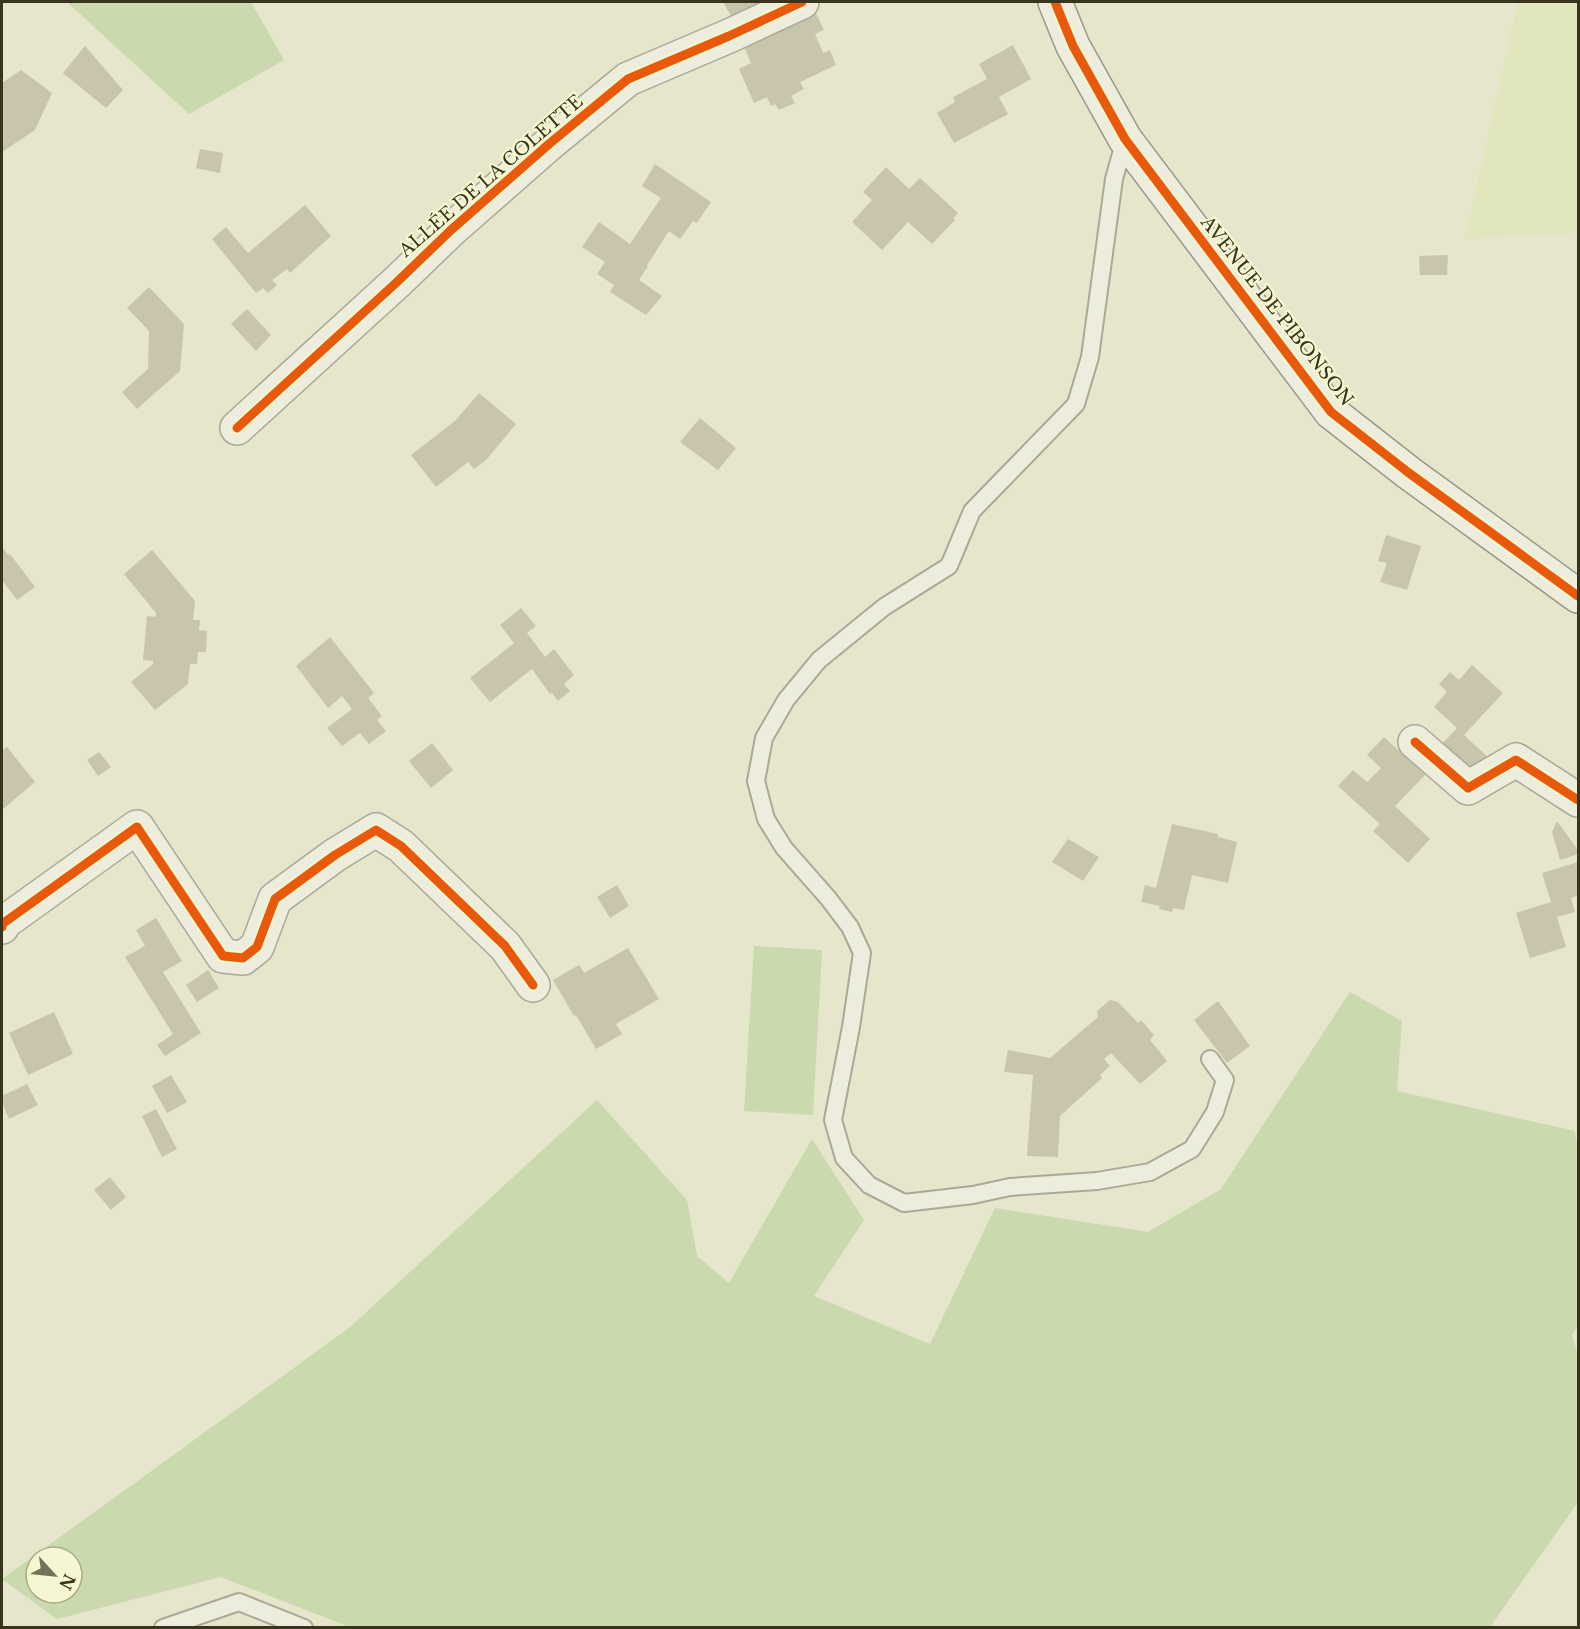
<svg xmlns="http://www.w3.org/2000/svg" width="1580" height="1629" font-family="'Libre Baskerville',serif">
<rect width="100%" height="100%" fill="#e5e6cc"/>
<path fill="#e1e6bc" d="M1518 2H1578V231L1567 234 1465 239Z"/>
<path fill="#cbd9ae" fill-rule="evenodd" d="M68 2H251L284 60 189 114 68 3Z
M754 946 822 950 813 1115 744 1111Z
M1350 992 1402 1021 1397 1091 1575 1131 1578 1148V1326L1572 1335 1578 1355V1502L1490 1627 352 1628 221 1577 57 1619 2 1579 349 1328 597 1100 687 1200 697 1256 729 1283 812 1139 864 1220 814 1296 930 1344 995 1208 1148 1232 1221 1189ZM36 1557H72V1593H36Z"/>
<path fill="#c9c5ad" d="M723 2H761L734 21Z
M814 9 824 30 815 34 823 53 830 50 836 65 800 82 804 89 791 96 795 103 779 110 775 104 771 106 767 97 754 103 739 69 751 63 741 39Z
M1013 45 1031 79 999 97 1008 114 954 143 937 113 955 102 953 97 987 79 979 64Z
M85 46 123 90 106 108 63 73Z
M21 70 52 93 35 130 2 152V83Z
M200 149 223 153 220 173 196 168Z
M655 164 711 202 697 223 693 221 680 239 669 231 647 265 648 266 639 280 662 296 646 315 610 292 614 285 597 274 605 262 582 247 599 222 630 244 661 198 642 186Z
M886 167 909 189 920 178 958 213 953 218 955 220 932 244 908 222 882 250 852 222 872 200 863 192Z
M305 205 331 236 290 273 287 269 272 280 277 285 268 293 263 288 256 293 212 239 226 227 248 253Z
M1448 255 1447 275H1420L1419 256Z
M149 287 184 324 180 371 137 409 122 392 148 369 149 331 127 308Z
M247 309 271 335 256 351 231 324Z
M479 393 516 424 486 460 474 469 468 462 436 487 411 455 455 421Z
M700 418 736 448 718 470 680 442Z
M1386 535 1421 546 1407 590 1380 582 1387 563 1378 561Z
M2 547 8 555 10 554 35 587 17 600 2 580Z
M152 550 195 601 193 620H200L199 630 207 631 206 652H198L197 664H190L188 684 155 710 131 682 153 664V661L143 660 147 616 156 617V613L124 574Z
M521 608 536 626 527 633 545 657 554 649 574 675 564 684 570 691 558 701 552 693 550 694 532 669 490 702 470 678 514 643 500 625Z
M330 637 374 693 368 698 382 716 377 720 386 731 369 744 360 733 342 746 327 728 352 709 342 696 328 708 296 666Z
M1472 665 1503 693 1464 735 1491 760 1467 774 1438 748 1457 728 1434 707 1447 692 1439 684 1450 672 1459 680Z
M1384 737 1425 775 1395 806 1430 839 1408 863 1373 831 1380 824 1338 786 1353 770 1367 782 1381 768 1367 755Z
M432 743 453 770 431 788 409 761Z
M7 747 35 782 2 810V748L3 750Z
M99 752 111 767 98 776 87 760Z
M1557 821 1578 850V854L1560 860 1552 832Z
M1172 824 1218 834V837L1237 842 1228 883 1192 875 1184 910 1173 908 1172 912 1159 909 1160 906 1141 902 1145 885 1156 888Z
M1068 839 1099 857 1083 881 1052 862Z
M1578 862V895L1571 898 1575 912 1557 917 1566 947 1530 958 1516 913 1551 902 1542 873Z
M617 885 629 906 610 918 597 897Z
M156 918 182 961 163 972 201 1033 165 1056 157 1045 173 1034 125 957 145 946 136 930Z
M628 948 659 999 616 1024 622 1034 596 1049 576 1015 574 1016 553 980 579 965 584 973Z
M208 970 219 988 197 1002 186 985Z
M1110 1000 1118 1002 1138 1023 1141 1020 1154 1035 1150 1040 1167 1061 1140 1084 1111 1053 1104 1059 1110 1066 1100 1075 1102 1078 1060 1116 1058 1157 1027 1156 1033 1075 1004 1072 1008 1050 1050 1058 1098 1017 1097 1011Z
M1218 1001 1250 1046 1227 1063 1194 1020Z
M54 1012 73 1054 28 1075 9 1033Z
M171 1075 187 1102 167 1113 152 1086Z
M27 1084 38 1105 9 1119 2 1102V1096Z
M156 1109 177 1149 162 1157 142 1116Z
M110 1177 126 1197 111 1210 94 1190Z"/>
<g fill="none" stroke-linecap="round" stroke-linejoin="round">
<g stroke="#aaa995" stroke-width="20">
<path id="lane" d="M1125 140 1114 179 1090 357 1076 404 972 511 949 566 884 607 819 660 786 700 764 738 756 781 766 819 784 848 828 898 850 927 862 953 851 1027 833 1120 844 1158 869 1185 904 1203 973 1195 1010 1187 1097 1181 1150 1172 1192 1149 1215 1112 1225 1080 1210 1059
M163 1628 239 1602 304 1628"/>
</g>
<g stroke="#aaa995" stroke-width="36">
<path id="street" d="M237 428 397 282 451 230 549 144 628 79 729 36 802 2
M1415 742 1468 788 1516 760 1578 800
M2 927V924L137 827 223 956 243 958 257 947 275 899 335 855 376 830 401 846 505 946 533 985"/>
</g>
<g stroke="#9a9885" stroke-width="36">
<path id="secondary" d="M1055 2 1073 46 1125 139 1331 412 1409 473 1578 596"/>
</g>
<use href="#lane" stroke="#ededde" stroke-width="16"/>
<use href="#street" stroke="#ededde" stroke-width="33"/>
<use href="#secondary" stroke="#ededde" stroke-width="33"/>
<g stroke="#f6f7d2" stroke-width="13">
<path id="cycleway" d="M1055 2 1073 46 1125 139 1331 412 1409 473 1578 596
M237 428 397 282 451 230 549 144 628 79 729 36 802 2
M1415 742 1468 788 1516 760 1578 800
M2 927V924L137 827 223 956 243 958 257 947 275 899 335 855 376 830 401 846 505 946 533 985"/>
</g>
<use href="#cycleway" stroke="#e8590c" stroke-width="9"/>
</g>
<g text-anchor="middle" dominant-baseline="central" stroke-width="4.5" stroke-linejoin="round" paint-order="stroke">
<g font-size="18" fill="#39341d" stroke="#f6f7d2">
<text transform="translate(491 176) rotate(-41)">ALLÉE DE LA COLETTE</text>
<text transform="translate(1277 311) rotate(52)">AVENUE DE PIBONSON</text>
</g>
</g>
<rect width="1580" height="1629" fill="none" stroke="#39341d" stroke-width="6"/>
<g transform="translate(54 1575) rotate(117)"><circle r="28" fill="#f6f7d2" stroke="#aaa98a" stroke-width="1.5"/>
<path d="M0-4.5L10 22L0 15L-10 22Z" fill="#75725a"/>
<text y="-9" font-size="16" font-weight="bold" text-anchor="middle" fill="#39341d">N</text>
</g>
</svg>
